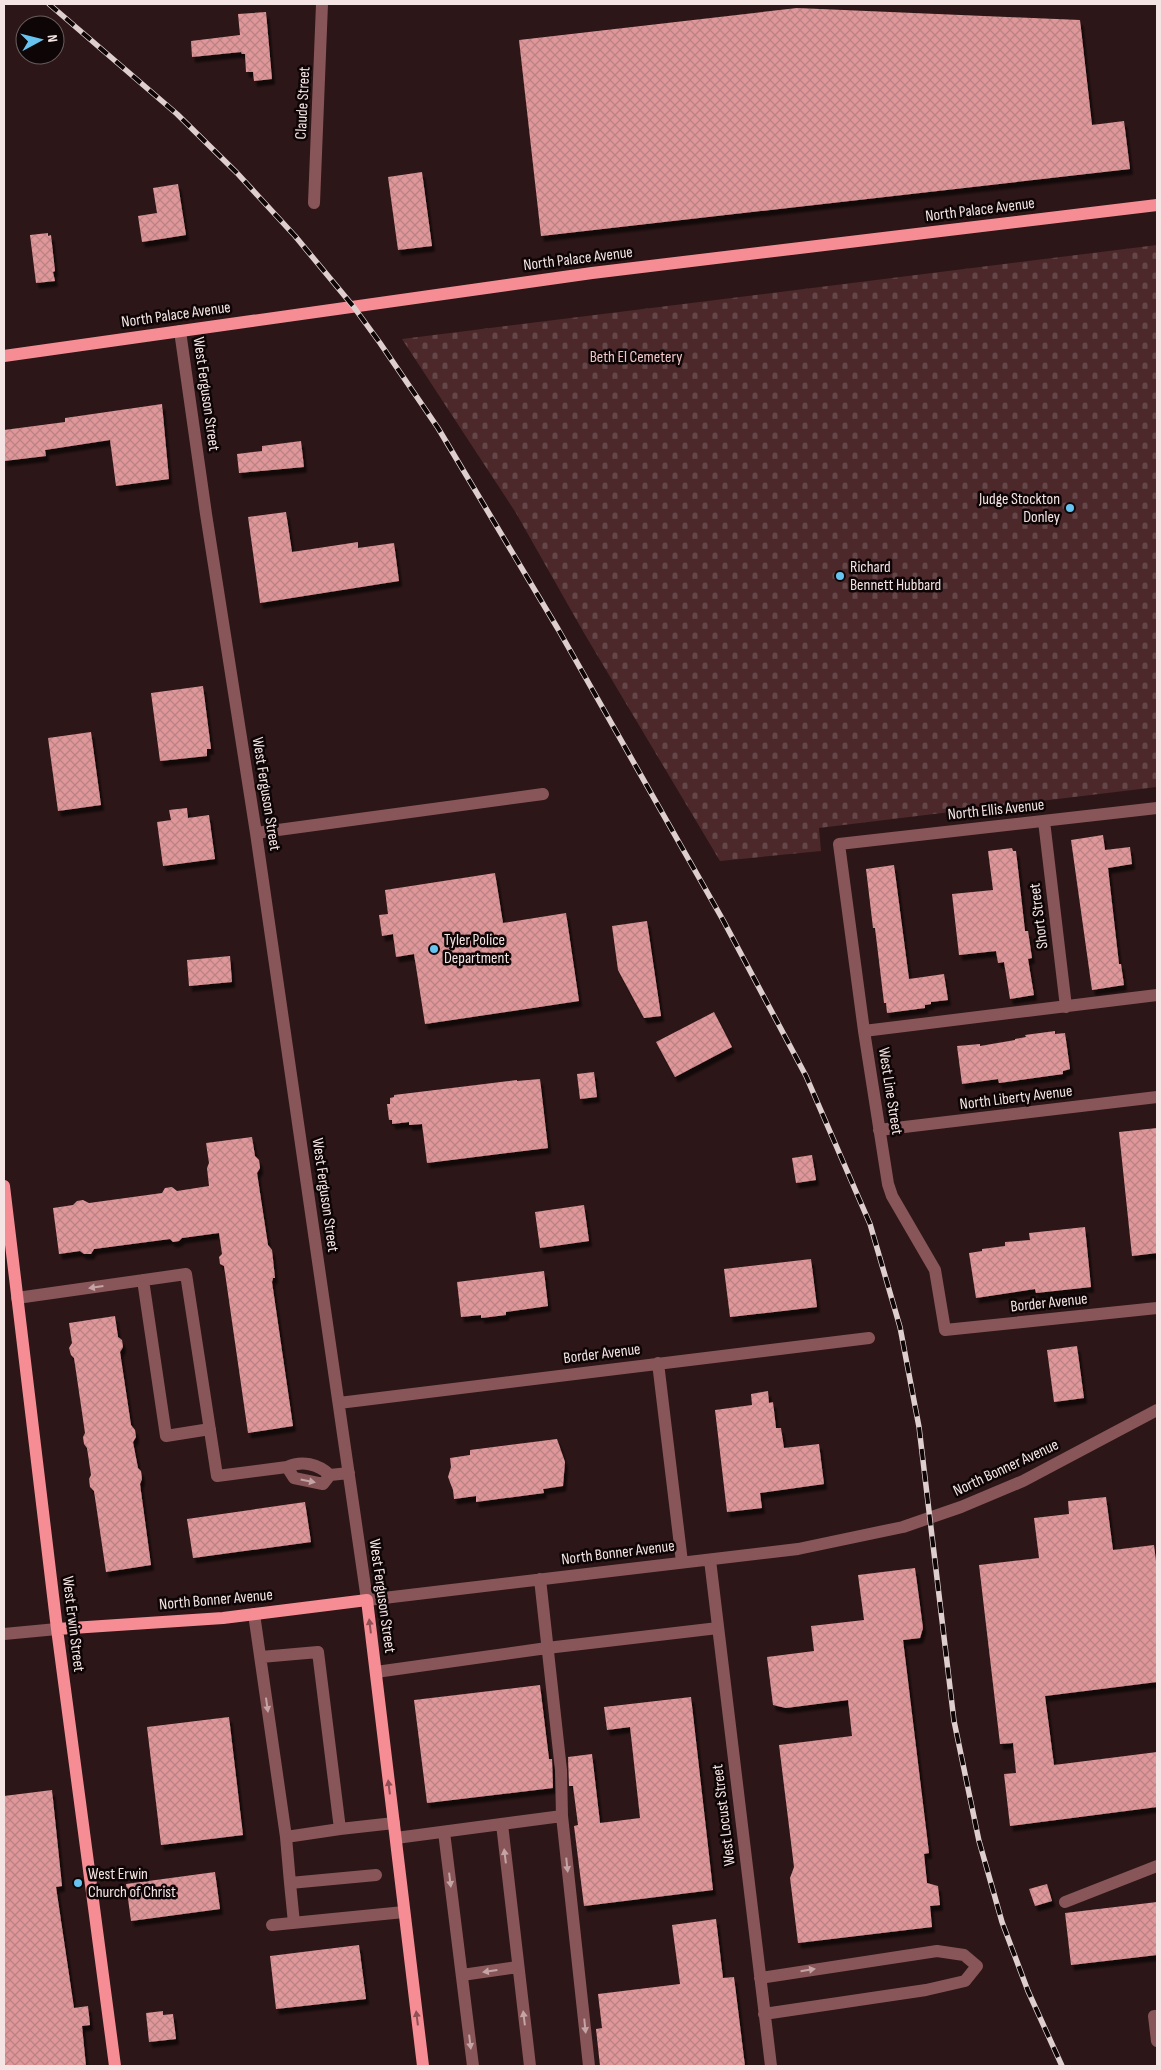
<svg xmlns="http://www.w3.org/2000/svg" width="1161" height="2070" font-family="'Sofia Sans Condensed',sans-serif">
<defs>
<pattern id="cemetery-stones" width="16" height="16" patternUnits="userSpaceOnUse" patternTransform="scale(1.25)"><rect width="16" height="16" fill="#4c282a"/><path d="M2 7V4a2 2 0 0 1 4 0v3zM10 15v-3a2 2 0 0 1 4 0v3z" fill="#664749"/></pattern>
<pattern id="building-cross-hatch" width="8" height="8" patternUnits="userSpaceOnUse" patternTransform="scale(1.25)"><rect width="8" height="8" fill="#e0979a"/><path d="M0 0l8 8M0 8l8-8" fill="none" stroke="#ba8284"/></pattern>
<filter id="shadow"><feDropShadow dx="3" dy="5.5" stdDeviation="1" flood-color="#0009"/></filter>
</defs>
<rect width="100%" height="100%" fill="#2d1617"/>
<path fill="url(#cemetery-stones)" d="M1157 245V787L819 828 821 851 720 861 584 633 516 513 402 339Z"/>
<path fill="url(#building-cross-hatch)" filter="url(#shadow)" d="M797 8 1080 20 1092 125 1124 121 1130 169 541 236 519 40Z
M266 12 272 79 254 81 253 72H246L245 54H242L241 52 192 57 191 41 240 35 238 14Z
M422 172 432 246 398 250 388 177Z
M178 184 186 235 142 242 138 216 157 213 153 188Z
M48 233V236L51 235 55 271 53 272 55 281 36 283 30 235Z
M162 404 169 479 116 486 110 440 45 450 46 456 4 461V430L65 422V418Z
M301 441 304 467 239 473 237 454 262 451V446Z
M286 512 292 552 358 542V548L394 543 399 581 260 603 248 517Z
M203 686 211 749H207V756L160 761 151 693Z
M91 732 101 805 58 811 48 738Z
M187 808 188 818 209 815 215 859 163 866 157 822 171 820 169 810Z
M1103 835 1105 850 1130 847 1132 864 1108 868 1119 964H1121L1124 985 1092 990 1071 840Z
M1012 848 1013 851H1016L1025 931H1028L1032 958 1028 959 1034 995 1010 999 1004 962 998 963 996 951 959 955 952 894 993 890 988 851Z
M894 865 909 979 944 974 948 1000 931 1002V1004L925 1005V1008L887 1013 886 1003H884L875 928H873L866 869Z
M495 873 503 923 566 913 579 1001 425 1024 414 954 396 957 393 934 382 936 379 915 388 914 385 890Z
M647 921 661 1016 644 1018 618 970 612 926Z
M230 956 232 982 189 986 187 960Z
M714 1012 732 1047 675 1077 656 1042Z
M1055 1031V1034L1065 1033 1070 1069 1063 1071V1074L999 1083 998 1079 962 1084 957 1046 980 1044V1046L1015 1040V1039L1026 1037 1025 1035Z
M594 1072 597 1097 580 1099 577 1074Z
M540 1079 548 1148 427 1163 422 1124 409 1125V1122L392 1124V1120H389L387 1104H390V1098L394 1097V1095L517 1080V1081Z
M1157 1128V1253L1132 1256 1119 1132Z
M252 1137 255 1156 259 1160 260 1168 257 1173 268 1245 272 1250 275 1278H273L272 1282 293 1426 248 1433 224 1266 220 1264 219 1257 222 1254 219 1233 182 1238 179 1241 173 1242 170 1239 94 1249 91 1254H84L80 1251 59 1254 53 1208 73 1205 77 1201 83 1200 89 1203 162 1193 165 1188 172 1187 177 1191 209 1186 207 1168 209 1163 206 1143Z
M812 1155 816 1180 796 1183 792 1158Z
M584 1205 589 1241 540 1248 535 1212Z
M1085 1227 1091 1287 1036 1293 1035 1289 976 1298 969 1253 982 1251V1249L1005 1246V1242L1030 1240 1029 1233Z
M811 1259 817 1307 730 1317 724 1269Z
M544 1271 548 1306 506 1312V1315L481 1318V1315L461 1317 457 1282Z
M115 1316 118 1337 122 1340 123 1347 120 1352 131 1425 135 1430 136 1437 133 1442 138 1468 141 1471 142 1479 140 1484 151 1565 106 1572 94 1491 90 1487 89 1479 91 1475 87 1448 84 1444 83 1437 85 1433 74 1358 71 1355 69 1348 72 1343 69 1323Z
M1077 1346 1084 1398 1054 1402 1047 1350Z
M768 1391 769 1403 773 1402 776 1428H781L784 1448 819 1444 824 1484 760 1493 762 1508 727 1512 715 1410 752 1405 751 1394Z
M557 1439 565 1462 563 1486 543 1489 544 1493 476 1502V1496L454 1499 453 1490 448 1477 451 1467 450 1458 470 1455V1450Z
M1106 1497 1113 1550 1154 1545 1157 1570V1682L1045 1696 1054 1765 1157 1752V1807L1010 1826 1004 1774 1016 1773 1013 1743 1000 1744 979 1565 1039 1558 1034 1518 1069 1514 1068 1501Z
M305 1502 311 1542 193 1558 187 1519Z
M915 1568 923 1628 920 1638 903 1640 929 1853 924 1854 927 1883 938 1886 940 1905 930 1906 932 1927 798 1943 790 1878 794 1867 779 1745 852 1736 848 1700 786 1708 773 1705 767 1657 814 1651 811 1626 864 1620 858 1575Z
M540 1685 549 1759H552L553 1788 427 1803 414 1700Z
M691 1697 713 1890 584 1906 574 1826 578 1825 573 1786H569L568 1757 592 1754 600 1823 640 1818 630 1727 607 1730 604 1707Z
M229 1717 243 1835 161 1845 147 1727Z
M52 1790 62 1886 56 1887 74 2008 88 2006 90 2025 82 2026 86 2066H4V1796Z
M215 1872 220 1909 131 1921 126 1884Z
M1047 1884 1052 1901 1035 1906 1029 1889Z
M1157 1902V1955L1071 1965 1065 1913Z
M716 1919 723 1978 734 1977 745 2066H600L596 2029 602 2028 598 1994 680 1984 672 1925Z
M359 1945 366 1999 276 2009 270 1956Z
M163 2011V2015L173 2014 176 2039 149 2042 146 2013Z"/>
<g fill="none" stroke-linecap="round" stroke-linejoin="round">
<path stroke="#885659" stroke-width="12" d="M314 203 322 4
M180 331 206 514 256 833 367 1600 798 1549 903 1527 961 1507 1023 1481 1157 1410
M1157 808 839 844 864 1031 888 1184 892 1196 935 1270 945 1330 1157 1308
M1044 821 1066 1007
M256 833 543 794
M864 1031 1157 995
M879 1130 1157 1097
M143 1280 166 1436 210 1429
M17 1298 186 1274 217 1476 287 1467C302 1460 318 1464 330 1475
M658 1363 682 1562
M339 1403 869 1338
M287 1467 294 1478 323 1484 330 1475 349 1473
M710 1560 771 2066
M540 1579 561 1770 562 1816 589 2066
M254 1614 286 1837 290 1883 376 1875
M4 1634 57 1629
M261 1657 318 1652 340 1829 286 1837
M376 1672 547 1648 718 1628
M502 1824 530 2066
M340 1829 394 1823
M444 1832 473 2066
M396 1838 562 1816
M290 1883 294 1923
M1065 1902 1157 1866
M272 1925 404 1912
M462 1975 518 1967
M760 1978 937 1951 964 1955 977 1966 965 1981 926 1990 764 2014
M1157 2016H1154L1157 2041"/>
<path stroke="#f68d94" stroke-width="12" d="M4 356 592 273 1157 205
M4 1186 57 1629 115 2066
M57 1629 223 1618 367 1600 423 2066"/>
<g stroke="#dfcece" stroke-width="5.5">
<path id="rail" d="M49 4 177 114 237 173 295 236 353 306 380 343 438 428 558 629 723 920 806 1076 870 1224 900 1327 919 1427 954 1721 979 1841 1002 1922 1028 1991 1062 2066"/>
</g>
<use href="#rail" stroke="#0e0506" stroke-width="4" stroke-dasharray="11" stroke-linecap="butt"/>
</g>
<defs><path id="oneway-solid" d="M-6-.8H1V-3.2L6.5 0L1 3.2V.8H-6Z" transform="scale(1.25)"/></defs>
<g fill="#c4a4a5">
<use href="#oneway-solid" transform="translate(96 1287) rotate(172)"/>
<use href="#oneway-solid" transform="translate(308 1481) rotate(11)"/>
<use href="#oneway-solid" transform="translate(267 1705) rotate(82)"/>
<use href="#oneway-solid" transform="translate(505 1856) rotate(-97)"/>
<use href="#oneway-solid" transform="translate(567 1865) rotate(84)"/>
<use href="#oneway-solid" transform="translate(450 1880) rotate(83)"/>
<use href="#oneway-solid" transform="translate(808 1970) rotate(-9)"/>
<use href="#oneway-solid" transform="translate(490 1971) rotate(172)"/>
<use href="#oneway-solid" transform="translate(524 2018) rotate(-97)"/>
<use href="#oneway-solid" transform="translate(585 2026) rotate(84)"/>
<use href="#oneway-solid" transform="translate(470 2042) rotate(83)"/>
</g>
<g fill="#8e5054">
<use href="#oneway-solid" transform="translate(370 1626) rotate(-97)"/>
<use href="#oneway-solid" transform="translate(389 1787) rotate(-97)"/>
<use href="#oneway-solid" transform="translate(417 2018) rotate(-97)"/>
</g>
<g fill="#67c4f0" stroke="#0e0506" stroke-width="2">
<circle cx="1070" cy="508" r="5"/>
<circle cx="840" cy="576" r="5"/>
<circle cx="434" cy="949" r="5"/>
<circle cx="78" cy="1883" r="5"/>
</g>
<g text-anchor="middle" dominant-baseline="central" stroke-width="5" stroke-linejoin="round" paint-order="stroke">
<g font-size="16" fill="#f5e4e4" stroke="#0e0506">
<text transform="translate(303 103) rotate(-87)">Claude Street</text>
<text transform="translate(980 210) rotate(-7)">North Palace Avenue</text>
<text transform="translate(578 259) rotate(-7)">North Palace Avenue</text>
<text transform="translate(176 315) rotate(-8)">North Palace Avenue</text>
<text transform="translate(206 394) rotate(82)">West Ferguson Street</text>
<text transform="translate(266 794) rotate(81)">West Ferguson Street</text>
<text transform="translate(996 810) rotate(-6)">North Ellis Avenue</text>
<text transform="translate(1039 916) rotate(-97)">Short Street</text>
<text transform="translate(890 1091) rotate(81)">West Line Street</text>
<text transform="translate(1016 1098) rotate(-7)">North Liberty Avenue</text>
<text transform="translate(325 1195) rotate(82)">West Ferguson Street</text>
<text transform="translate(1049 1303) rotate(-6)">Border Avenue</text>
<text transform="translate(602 1354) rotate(-7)">Border Avenue</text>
<text transform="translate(1006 1468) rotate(-25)">North Bonner Avenue</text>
<text transform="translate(618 1553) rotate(-7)">North Bonner Avenue</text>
<text transform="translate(382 1596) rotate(82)">West Ferguson Street</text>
<text transform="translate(216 1600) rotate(-5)">North Bonner Avenue</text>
<text transform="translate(73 1624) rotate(83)">West Erwin Street</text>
<text transform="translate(724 1815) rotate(-97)">West Locust Street</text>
</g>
<g font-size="16" fill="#f2c8c9" stroke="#0e0506">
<text x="636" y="357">Beth El Cemetery</text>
</g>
<g font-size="16" fill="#f5e4e4" stroke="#0e0506" text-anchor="start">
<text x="1060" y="499" text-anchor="end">Judge Stockton<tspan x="1060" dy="18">Donley</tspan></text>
<text x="850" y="567">Richard<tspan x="850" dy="18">Bennett Hubbard</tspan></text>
<text x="444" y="940">Tyler Police<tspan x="444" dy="18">Department</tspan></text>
<text x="88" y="1874">West Erwin<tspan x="88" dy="18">Church of Christ</tspan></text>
</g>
</g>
<rect width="1161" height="2070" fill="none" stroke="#f5e4e4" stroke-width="10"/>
<g transform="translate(40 40) rotate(83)"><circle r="24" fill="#0e0506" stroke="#6a5e5f"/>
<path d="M0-4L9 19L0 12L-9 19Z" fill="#67c4f0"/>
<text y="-8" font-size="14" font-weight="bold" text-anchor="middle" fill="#f5e4e4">N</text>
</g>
</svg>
